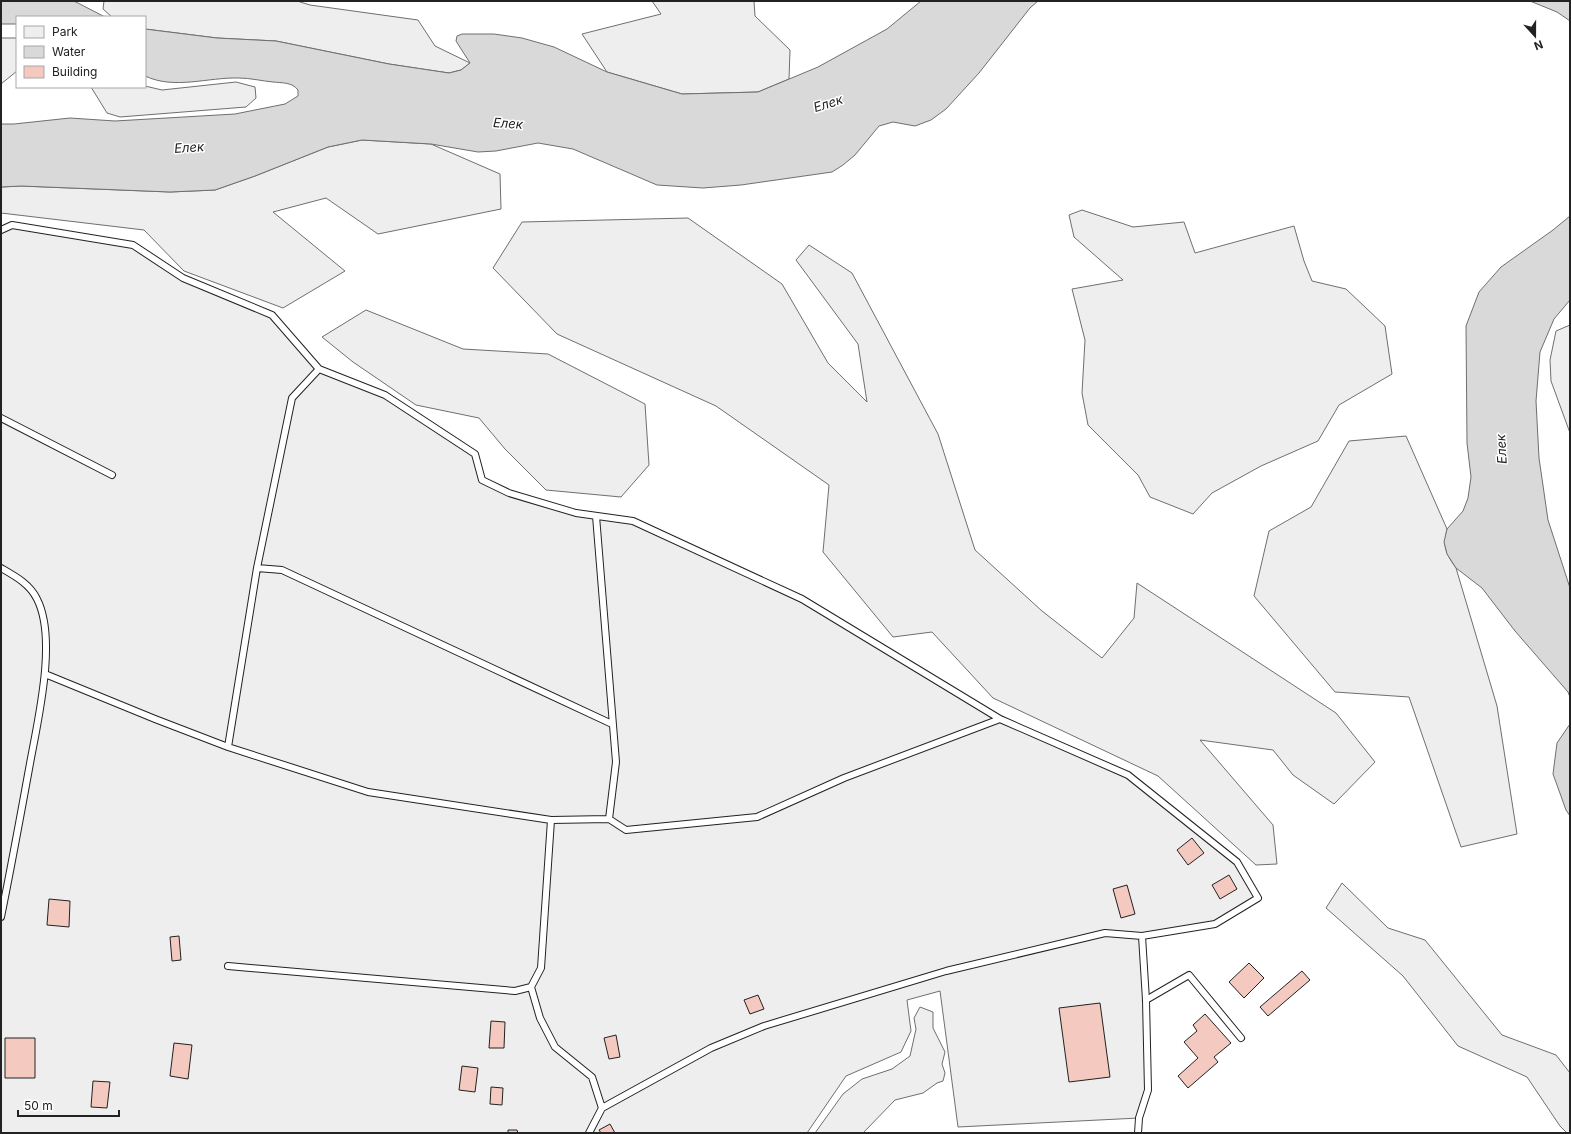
<svg xmlns="http://www.w3.org/2000/svg" width="1571" height="1134" font-family="Inter,sans-serif">
<rect width="100%" height="100%" fill="#fff"/>
<path fill="#eee" stroke="#6f6f6f" d="M104 1H297L310 5 418 20 435 46 470 63 461 70 449 73 389 64 276 41 217 38 145 29V17H112L103 9Z
M652 1H754L755 16 790 50 789 79 758 92 682 94 607 72 582 34 661 14Z
M1 38H17V71L1 84Z
M236 82 255 87 256 98 246 107 120 117 107 113 91 87H145V86L162 90Z
M362 140 431 144 500 174 501 209 378 234 326 198 273 212 345 271 283 308 184 271 144 230 1 213V187L21 186 170 192 215 190 255 176 328 147Z
M1082 210 1133 227 1184 222 1195 253 1294 226 1304 261 1312 281 1346 289 1385 326 1392 374 1339 405 1318 441 1261 466 1212 493 1193 514 1150 497 1138 475 1088 425 1082 393 1085 340 1072 289 1123 280 1074 237 1069 215Z
M688 218 782 284 828 363 867 402 858 344 796 260 809 245 852 273 938 434 975 550 1042 611 1102 658 1134 618 1137 583 1336 713 1375 762 1334 804 1293 775 1273 750 1200 740 1273 825 1277 864 1256 865 1158 776 993 698 932 632 893 637 823 552 829 485 716 406 557 334 493 268 522 222Z
M12 225 133 245 183 278 272 315 319 369 385 395 475 454 482 480 509 493 576 513 633 521 802 599 1000 719 1128 775 1237 862 1258 898 1215 924 1142 936 1148 1090 1139 1118 958 1127 940 991 907 1000 911 1031 901 1052 846 1076 807 1133H1V230Z
M366 310 463 349 548 354 645 404 649 465 621 497 546 490 505 449 479 418 416 405 353 362 322 337Z
M1570 325V433L1551 381 1550 360 1556 331Z
M1406 436 1447 529C1443 548 1445 552 1456 568L1497 706 1517 834 1461 847 1409 697 1335 692 1254 596 1269 531 1311 507 1349 441Z
M1342 883 1388 928 1425 940 1502 1035 1556 1055 1570 1073V1133H1567L1560 1126 1527 1077 1458 1046 1403 976 1326 908Z
M920 1007 933 1012V1028L945 1052 942 1064 945 1073 943 1081 937 1083 923 1093 895 1100 863 1133H815L843 1094 862 1079 892 1069 910 1056 916 1029 914 1018Z"/>
<path fill="#d9d9d9" stroke="#6f6f6f" d="M1 1H74L105 17H17V24H1Z
M921 1H1038L1030 8 979 73 946 109 931 120 915 126 893 122 879 126 855 155 843 165 832 172 741 185 703 188 657 185 573 149 538 143 496 151 478 152 431 144 362 140 328 147 255 176 215 190 170 192 21 186 1 187V124H14L70 118 115 121 235 114 285 104 298 96V90C292 82 282 83 273 82 262 81 250 78 239 78 208 77 175 90 145 76V29L217 38 276 41 389 64 449 73 461 70 470 63 456 41 457 36 462 34H494L522 38 554 47 607 72 682 94 758 92 818 67 887 29Z
M1530 1H1570V21L1557 12Z
M1570 216V300L1554 319 1540 352 1536 401 1539 458 1548 520 1570 588V697L1568 692 1515 631 1482 588 1456 568 1447 554 1444 542 1447 529 1463 511 1468 498 1471 477 1467 443 1466 326 1479 292 1501 267 1553 230Z
M1570 724V816L1566 810 1553 774 1557 743Z"/>
<path fill="#f3c9c0" stroke="#222" d="M1192 838 1204 853 1188 865 1177 850Z
M1229 875 1237 889 1220 899 1212 885Z
M1127 885 1135 914 1121 918 1113 889Z
M49 899 70 901 69 927 47 925Z
M179 936 181 960 172 961 170 937Z
M1249 963 1264 978 1244 998 1229 982Z
M1302 971 1310 980 1268 1016 1260 1007Z
M758 995 764 1009 750 1014 744 1000Z
M1100 1003 1110 1077 1069 1082 1059 1008Z
M1205 1014 1231 1043 1214 1057 1218 1062 1188 1088 1178 1076 1198 1058 1184 1042 1197 1031 1193 1025Z
M491 1021 505 1022 504 1048H489Z
M616 1035 620 1057 609 1059 604 1038Z
M5 1038H35V1078H5Z
M174 1043 192 1045 188 1079 170 1076Z
M462 1066 478 1068 475 1092 459 1090Z
M93 1081 110 1082 107 1108 91 1107Z
M491 1087 503 1088 502 1105 490 1104Z
M610 1124 615 1133H601L599 1130Z
M508 1130H517L518 1133H508Z"/>
<g fill="none" stroke-linecap="round" stroke-linejoin="round">
<g stroke="#222" stroke-width="8">
<path id="service" d="M1 230 12 225 133 245 183 278 272 315 319 369 385 395 475 454 482 480 509 493 576 513 633 521 802 599 1000 719 1128 775 1237 862 1258 898 1215 924 1142 936 1146 1000 1148 1090 1139 1118 1138 1133
M1 418 112 475
M596 516 616 762 609 819
M1 568C15 576 30 584 37 599 58 640 37 723 29 769 20 818 11 868 1 917
M257 568 282 570 612 724
M45 674 155 719 228 747 368 792 551 820 609 819 626 830 757 817 844 778 1000 719
M228 747 257 568 292 398 319 369
M228 966 515 991 531 987 541 968 551 820
M531 987 540 1018 555 1047 592 1077 602 1108
M1146 1000 1189 975 1241 1038
M589 1133 602 1108 711 1048 764 1026 946 971 1105 933 1142 936"/>
</g>
<use href="#service" stroke="#fff" stroke-width="6"/>
</g>
<g text-anchor="middle" dominant-baseline="central" stroke-width="3" stroke-linejoin="round" paint-order="stroke">
<g font-size="13" font-style="italic" fill="#222" stroke="#fff">
<text transform="translate(828 103) rotate(-18)">Елек</text>
<text transform="translate(508 123) rotate(4)">Елек</text>
<text transform="translate(189 147) rotate(-4)">Елек</text>
<text transform="translate(1501 449) rotate(-93)">Елек</text>
</g>
</g>
<rect width="1571" height="1134" fill="none" stroke="#222222" stroke-width="4"/>
<rect x="16" y="16" width="130" height="72" fill="#ffffff" stroke="#a7a7a7"/>
<rect x="24" y="26" width="20" height="12" fill="#eeeeee" stroke="#a7a7a7"/>
<text x="52" y="36" font-size="12" fill="#222222">Park</text>
<rect x="24" y="46" width="20" height="12" fill="#d9d9d9" stroke="#a7a7a7"/>
<text x="52" y="56" font-size="12" fill="#222222">Water</text>
<rect x="24" y="66" width="20" height="12" fill="#f3c9c0" stroke="#a7a7a7"/>
<text x="52" y="76" font-size="12" fill="#222222">Building</text>
<g transform="translate(1535 36) rotate(159)" stroke="#ffffff" stroke-width="3" paint-order="stroke">
<path d="M0-3L7 15L0 10L-7 15Z" fill="#222222"/>
<text y="-6" font-size="11" font-weight="bold" text-anchor="middle" fill="#222222">N</text>
</g>
<path d="M18 1110v6h101v-6" fill="none" stroke="#222222" stroke-width="2"/>
<text x="24" y="1110" font-size="12" fill="#222222" stroke="#ffffff" stroke-width="3" paint-order="stroke">50 m</text>
</svg>
